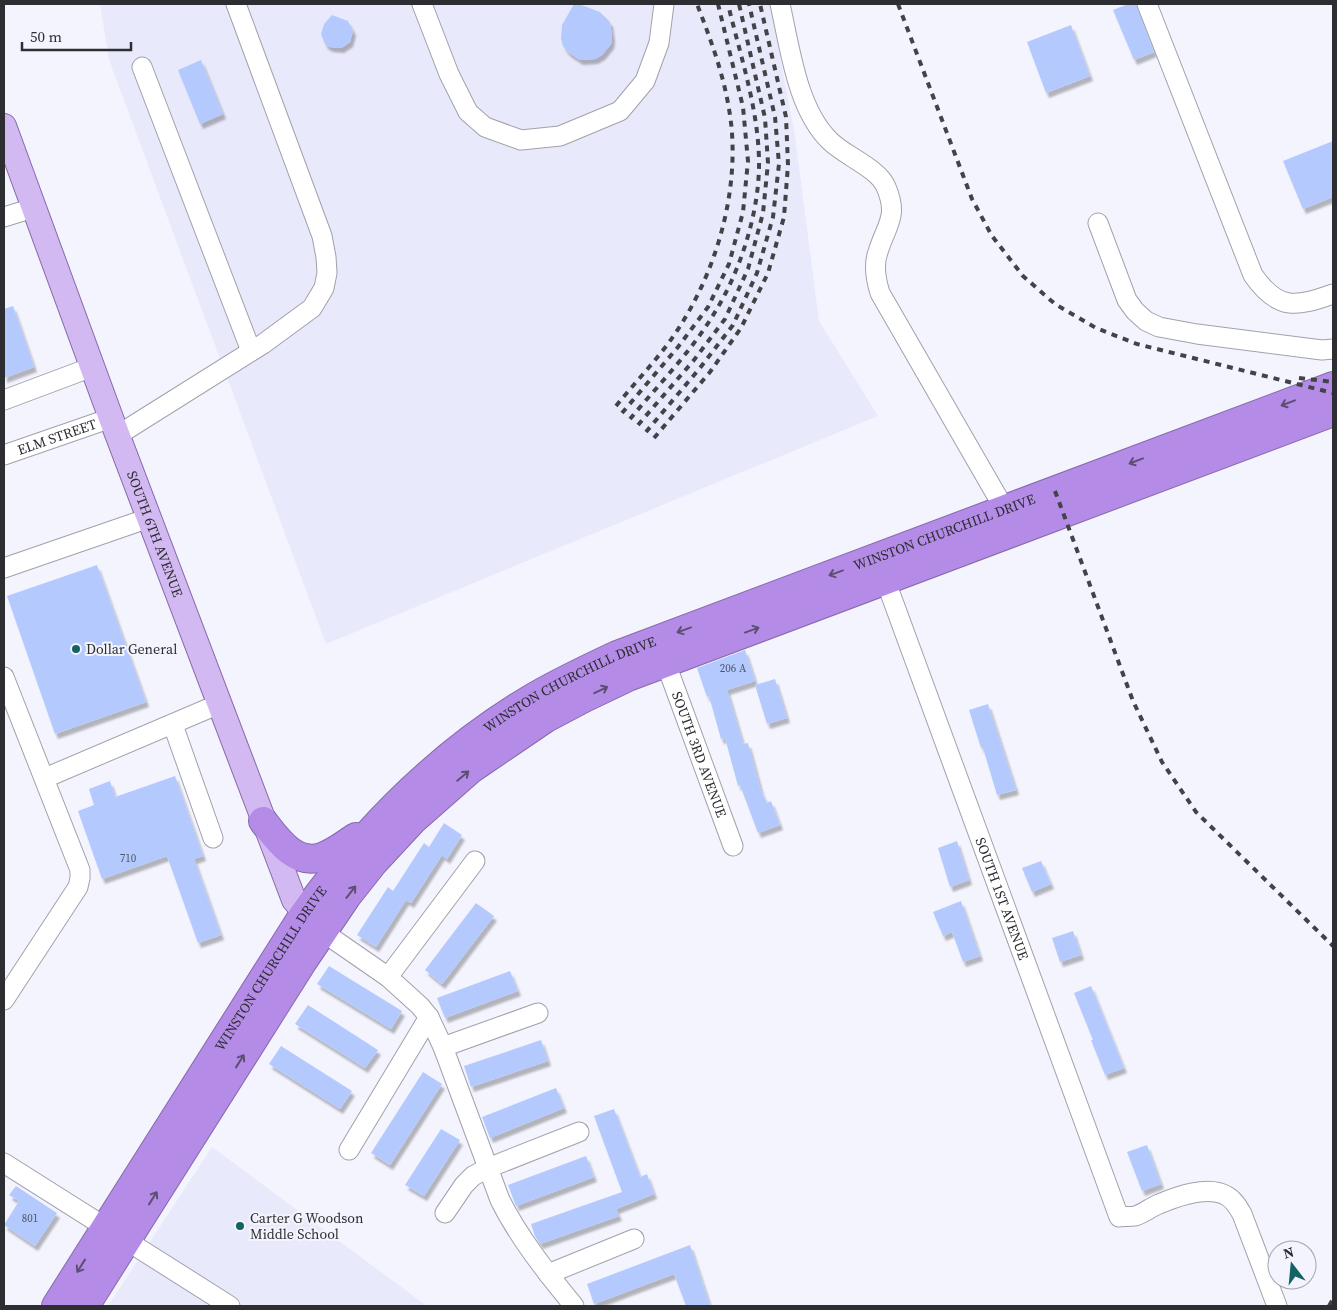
<svg xmlns="http://www.w3.org/2000/svg" width="1337" height="1310" font-family="'Source Serif 4',serif">
<defs>
<filter id="shadow"><feDropShadow dx="3" dy="5" stdDeviation="1" flood-color="#0004"/></filter>
</defs>
<rect width="100%" height="100%" fill="#f4f4ff"/>
<path fill="#e9e9fc" d="M100 4H770L795 136 819 321 878 416 326 644 109 60Z
M212 1147 427 1306H108Z"/>
<path fill="#b4caff" filter="url(#shadow)" d="M574 4H579L600 12 610 22 612 37 611 44 602 55 595 59 580 60 568 52 563 46 561 39 562 25Z
M1128 4H1136L1154 52 1134 60 1113 10Z
M332 15 348 21 353 31 350 42 341 48 330 47 325 44 321 34 324 24Z
M1071 25 1090 76 1046 93 1027 42Z
M201 60 223 114 200 124 178 70Z
M1333 141V197L1303 209 1283 161Z
M13 306 34 367 4 378V309Z
M97 565 146 702 55 734 7 596Z
M745 650 755 681 727 690 743 744 748 743 761 791 767 803 771 801 780 825 758 833 740 785 738 786 725 738 721 739 709 696 707 697 697 668Z
M775 679 787 718 767 724 755 685Z
M988 704 1016 790 997 795 983 748H981L969 710Z
M175 776 203 856 194 859 221 935 198 943 167 856 102 879 78 811 94 805 89 789 110 781 115 797Z
M444 823 462 835 447 859 442 855 411 903 406 900 376 947 357 935 388 887 393 891 424 843 429 847Z
M957 841 969 880 950 887 938 848Z
M1041 861 1051 884 1032 892 1022 868Z
M961 901 980 956 963 962 952 932 943 936 933 912Z
M476 903 494 916 442 984 425 970Z
M1073 931 1081 955 1060 962 1052 938Z
M329 966 402 1011 391 1029 317 984Z
M510 971 518 991 445 1018 437 998Z
M1091 986 1124 1068 1105 1075 1091 1040H1093L1074 993Z
M308 1005 378 1050 365 1068 295 1024Z
M541 1040 548 1061 471 1087 464 1066Z
M281 1046 352 1091 340 1109 269 1064Z
M423 1072 442 1084 390 1165 371 1153Z
M556 1088 564 1108 490 1138 482 1117Z
M614 1109 640 1177 647 1174 654 1194 616 1209 619 1216 540 1244 535 1236 531 1224 622 1192 594 1116Z
M441 1129 460 1140 424 1196 405 1185Z
M1147 1145 1161 1184 1142 1191 1127 1152Z
M586 1156 594 1177 516 1206 508 1185Z
M16 1186 57 1213 35 1246 4 1225 19 1201 9 1195Z
M690 1245 710 1306H686L674 1274 594 1304 587 1284Z"/>
<g fill="none" stroke-linecap="round" stroke-linejoin="round">
<g stroke="#a1a1ab" stroke-width="21">
<g id="minor">
<path d="M422 4 449 74 468 112 485 127 521 140 560 136 620 111 645 81 659 43 664 4"/>
<path d="M780 4C790 48 797 109 830 141 845 156 878 168 886 187 899 217 886 225 878 252 873 265 876 280 880 293L1005 510"/>
<path d="M1147 4 1253 275C1278 311 1296 307 1333 294"/>
<path d="M142 67 251 351"/>
<path d="M4 217 33 208"/>
<path d="M1098 223 1127 300 1135 311 1146 321 1159 327 1197 334 1322 350 1333 349"/>
<path d="M4 400 92 367"/>
<path d="M118 435 263 344 312 308 324 288 327 273 326 257 322 236 236 4"/>
<path id="s1" d="M4 455 111 418"/>
<path d="M4 568 149 518"/>
<path id="s2" d="M882 571 1119 1217C1124 1216 1130 1217 1135 1216 1143 1214 1151 1207 1159 1204 1178 1196 1208 1185 1227 1196 1234 1200 1238 1207 1242 1214L1277 1306"/>
<path id="s3" d="M662 653 733 846"/>
<path d="M4 677 80 870V878L78 887 4 1000"/>
<path d="M173 725 213 838"/>
<path d="M45 778 219 704"/>
<path d="M323 932 388 977 420 1006 429 1017 443 1047 500 1200C519 1238 547 1273 574 1306"/>
<path d="M388 977 475 861"/>
<path d="M443 1047 538 1013"/>
<path d="M349 1150 429 1017"/>
<path d="M4 1163 230 1306"/>
<path d="M445 1213 464 1185 473 1176 488 1168 579 1132"/>
<path d="M548 1274 634 1239"/>
</g>
</g>
<g stroke="#856aa8" stroke-width="26">
<g id="major">
<path id="s4" d="M4 126 111 418 294 900 316 925"/>
</g>
</g>
<g stroke="#856aa8" stroke-width="30">
<g id="highway">
<path d="M263 821C277 839 295 866 322 857 334 853 345 844 356 837"/>
<path id="s5" d="M56 1306 304 914C366 827 438 755 529 700 557 683 587 669 617 655L1333 386"/>
<path d="M85 1306 303 961 347 896 374 862 413 820 471 769 546 718 584 698 628 677 1333 412"/>
</g>
</g>
<use href="#minor" stroke="#fff" stroke-width="19"/>
<use href="#major" stroke="#d3b9f1" stroke-width="24"/>
<use href="#highway" stroke="#b58be8" stroke-width="28"/>
<path stroke="#424347" stroke-width="4" stroke-dasharray="6 6" stroke-linecap="butt" d="M898 4 972 199 992 236 1023 276 1055 304 1096 328 1137 344 1333 393
M1299 378 1333 382
M616 406C633 385 651 366 667 345 715 281 743 188 729 109 723 72 710 38 697 4
M622 413 678 347 708 307 729 264 743 212 748 161 743 107 718 4
M630 419C659 384 692 351 715 312 741 270 760 210 759 160 758 107 740 55 728 4
M638 425 694 360 725 319 748 269 763 213 768 163 765 118 739 4
M646 432 700 368 733 325 757 273 773 217 779 164 775 117 749 4
M654 438 710 372 741 328 768 273 784 217 788 165 786 117 760 4
M1055 491 1133 701 1162 762 1196 812 1333 946
M1329 1306 1333 1299"/>
</g>
<defs><path id="oneway-shaft" d="M-6 0H5M1.5-3L5.5 0L1.5 3" fill="none" stroke-width="1.6" stroke-linecap="round" stroke-linejoin="round" transform="scale(1.25)"/></defs>
<g stroke="#5d4f72">
<use href="#oneway-shaft" transform="translate(1288 403) rotate(159)"/>
<use href="#oneway-shaft" transform="translate(1136 461) rotate(159)"/>
<use href="#oneway-shaft" transform="translate(836 573) rotate(160)"/>
<use href="#oneway-shaft" transform="translate(684 630) rotate(160)"/>
<use href="#oneway-shaft" transform="translate(752 630) rotate(-20)"/>
<use href="#oneway-shaft" transform="translate(601 690) rotate(-25)"/>
<use href="#oneway-shaft" transform="translate(463 776) rotate(-40)"/>
<use href="#oneway-shaft" transform="translate(351 892) rotate(-52)"/>
<use href="#oneway-shaft" transform="translate(240 1061) rotate(-58)"/>
<use href="#oneway-shaft" transform="translate(153 1198) rotate(-58)"/>
<use href="#oneway-shaft" transform="translate(81 1266) rotate(122)"/>
</g>
<g fill="#136362" stroke="#f4f4ff" stroke-width="2">
<circle cx="76" cy="649" r="5"/>
<circle cx="240" cy="1226" r="5"/>
</g>
<g text-anchor="middle" dominant-baseline="central" stroke-width="4" stroke-linejoin="round" paint-order="stroke">
<g font-size="11" fill="#4f5565">
<text x="733" y="668">206 A</text>
<text x="128" y="858">710</text>
<text x="30" y="1218">801</text>
</g>
<g font-size="14" fill="#2d2e32" stroke="#f4f4ff">
<text stroke="none"><textPath href="#s1" startOffset="56">ELM STREET</textPath></text>
<text stroke="none"><textPath href="#s5" startOffset="1225">WINSTON CHURCHILL DRIVE</textPath></text>
<text stroke="none"><textPath href="#s4" startOffset="435">SOUTH 6TH AVENUE</textPath></text>
<text stroke="none"><textPath href="#s5" startOffset="820">WINSTON CHURCHILL DRIVE</textPath></text>
<text stroke="none"><textPath href="#s3" startOffset="108">SOUTH 3RD AVENUE</textPath></text>
<text stroke="none"><textPath href="#s2" startOffset="349">SOUTH 1ST AVENUE</textPath></text>
<text stroke="none"><textPath href="#s5" startOffset="400">WINSTON CHURCHILL DRIVE</textPath></text>
</g>
<g font-size="14" fill="#2d2e32" stroke="#f4f4ff" text-anchor="start">
<text x="86" y="649">Dollar General</text>
<text x="250" y="1218">Carter G Woodson<tspan x="250" dy="16">Middle School</tspan></text>
</g>
</g>
<rect width="1337" height="1310" fill="none" stroke="#2d2e32" stroke-width="10"/>
<g transform="translate(1292 1265) rotate(344)"><circle r="24" fill="#f4f4ff" stroke="#a4a5ad"/>
<path d="M0-4L9 19L0 12L-9 19Z" fill="#136362"/>
<text y="-8" font-size="14" font-weight="bold" text-anchor="middle" fill="#2d2e32">N</text>
</g>
<path d="M22 42v8h109v-8" fill="none" stroke="#2d2e32" stroke-width="2.5"/>
<text x="30" y="42" font-size="15" fill="#2d2e32" stroke="#f4f4ff" stroke-width="4" paint-order="stroke">50 m</text>
</svg>
